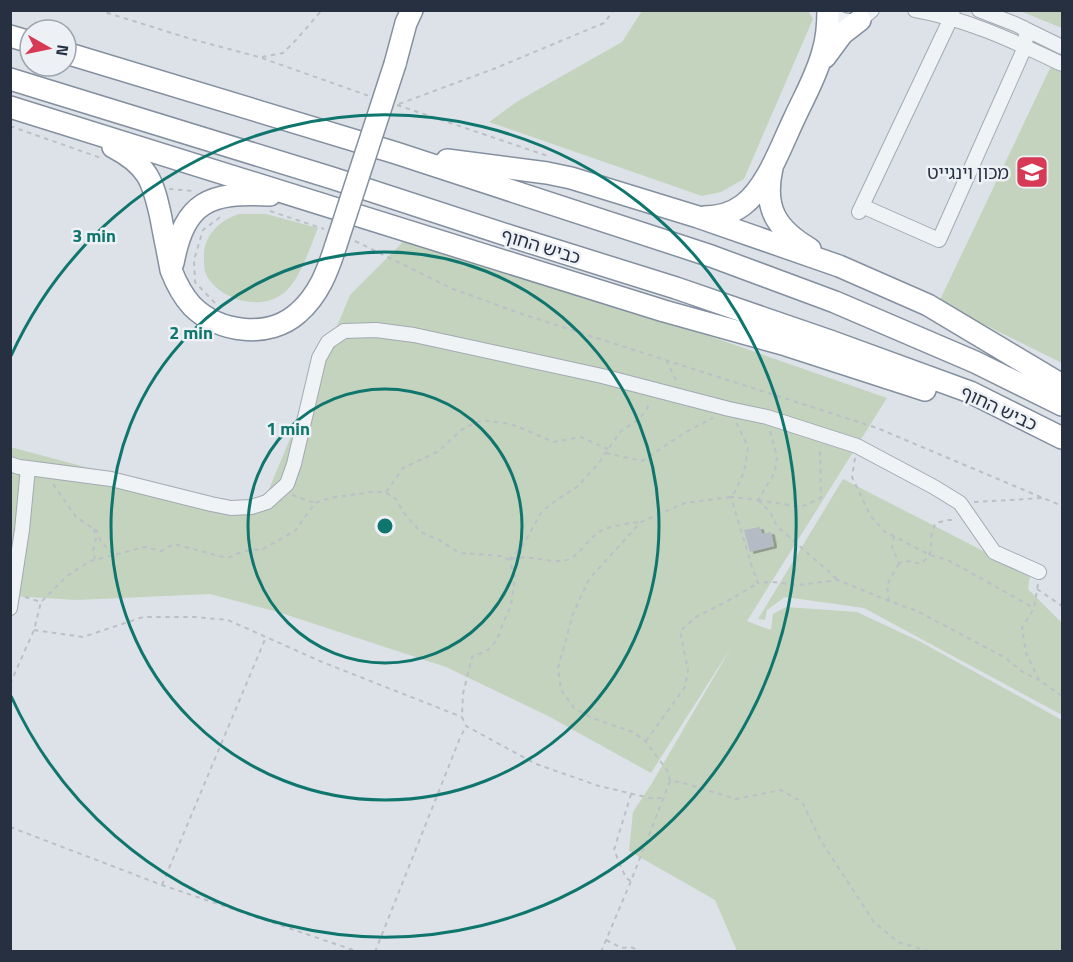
<svg xmlns="http://www.w3.org/2000/svg" width="1073" height="962" font-family="'Titillium Web','Noto Sans Hebrew',sans-serif">
<defs>
<filter id="shadow"><feDropShadow dx="3.5" dy="2" stdDeviation="0" flood-color="#0004"/></filter>
</defs>
<rect width="100%" height="100%" fill="#dde2e8"/>
<path fill="#c4d3be" d="M642 11H808L813 19 744 179 721 192 702 196 489 122 518 101 622 42Z
M1020 11H1062V28Z
M1062 43V363L939 302Z
M239 214H266L318 228C310 247 299 284 281 295 258 311 218 299 206 274 204 270 204 265 204 261 202 237 218 221 239 214Z
M406 239 503 264 887 398 747 621 771 630 773 614 786 607 857 612 919 641 1062 720V951H737L715 900 629 851 633 812 652 783 732 646 651 773 548 716 446 667 278 612 210 594 77 600 11 596 10 447 259 513 350 295Z
M843 479 1030 575 1028 589 1062 623V715L864 608 785 597 767 610 765 620 758 619Z"/>
<path fill="#b4bbc5" filter="url(#shadow)" d="M760 527 762 534 771 532 774 546 750 552 744 530Z"/>
<g fill="none" stroke-linecap="round" stroke-linejoin="round">
<g stroke="#a2a9b2" stroke-width="16">
<path id="minor" d="M829 10C842 25 859 24 872 10
M915 10C968 19 1015 42 1062 64
M979 10 1015 24 1062 47
M862 206 939 240 1025 47 1026 34 1024 28
M859 212 951 18 953 10
M10 464 19 467 28 468 111 479 211 504 231 508 251 507 267 502 287 484 294 464 319 358 328 342 344 331 376 330 414 335 602 376 729 409 767 417 857 446 934 487 960 503 994 552 1039 572
M10 608 22 530 28 468"/>
</g>
<g stroke="#848fa0" stroke-width="24">
<path id="highway" d="M10 36 30 42
M66 53 396 153 711 256 835 302 975 362 1062 405
M825 57 842 34 860 20
M395 64 406 23 412 10
M10 79 332 178 513 237 676 288 830 341 970 392 1062 438
M10 107 664 311 786 345 925 390
M113 147C148 165 153 181 161 218 164 235 168 253 171 270 176 283 182 295 192 306 219 333 269 339 298 313 319 295 328 270 336 245
M447 160 547 173 571 178 698 217 839 266 928 305 1062 385
M772 168C763 208 776 229 810 249
M704 217C719 217 731 214 743 205 767 187 781 146 794 119 804 97 817 75 823 51 827 38 828 25 828 10
M173 263C185 201 209 192 270 195"/>
</g>
<path stroke="#bbc0c7" stroke-width="2" stroke-dasharray="4.5 4.5" stroke-linecap="butt" d="M98 10 191 39 259 57 369 96
M262 57 283 53 296 40 322 10
M399 104 496 68 604 23 614 10
M397 105 548 156
M10 126 101 158
M169 189 193 191
M270 211 324 229
M355 241 453 289 522 314 877 428 1062 506
M215 303 195 282 194 260 203 230 223 215
M666 360 677 382
M770 431 777 456 775 472 758 500 731 497 752 567 758 583 772 582 798 585 838 580 889 601 917 611 1006 658 1021 671 1039 680
M606 453 642 461 686 432 713 418
M855 458 852 477 870 515 884 531 930 555 948 560 1034 608
M53 484 76 517 97 531 101 542 114 555
M386 492 403 468 439 451 461 430 482 420 511 424 554 442 581 437 608 449
M292 495 315 503
M758 500 801 507 821 498 820 446
M758 500 770 512 777 526 838 580
M974 502 1043 498
M94 529 96 539 93 551 95 559
M894 536 892 547 899 563 910 561 920 564C939 552 925 540 936 523L948 520H956
M511 559C531 554 549 564 567 560 578 557 589 538 599 532 608 526 629 523 640 522
M509 560 523 545 542 511 561 497 577 487 599 463 608 449 621 431 638 420 646 411 650 401
M1038 584 1034 608 1022 628 1026 653 1039 680 1062 696
M1037 589 1062 606
M25 597 41 602 67 576 90 561 145 547 161 551 174 544 227 558 244 551 263 549 295 531 315 503 330 498 371 492H385L396 499 403 512 421 532 441 541 459 553 502 556 509 560 515 576 511 606 503 623 497 640 488 650 472 657 463 694 462 717 466 726 536 764 599 786 650 798H663
M889 601 887 585 899 563
M34 630 83 637 143 617H195L228 620 322 662 462 717
M10 684 34 630 41 602
M646 741 685 687 688 670 680 631 696 617 726 602 758 583
M670 781 667 770 645 741 633 732 592 718 574 708 561 690 558 668 573 614 589 579 641 522 685 503 731 497 736 490 744 472 748 447 736 422
M631 794 614 850 626 878 631 881
M10 827 162 885 359 952
M162 885 266 637
M606 940 622 948 631 947 642 952
M375 952 460 738 466 726
M601 952 631 881 670 781 680 782 736 799 781 790 802 802 821 841 874 922 898 942 931 952"/>
<use href="#minor" stroke="#f0f3f6" stroke-width="14"/>
<use href="#highway" stroke="#fff" stroke-width="21"/>
<g stroke="#848fa0" stroke-width="24" stroke-linecap="butt">
<path id="highway-bridge" d="M336 245 395 64"/>
</g>
<use href="#highway-bridge" stroke="#fff" stroke-width="21"/>
</g>
<g fill="none" stroke="#0f766e" stroke-width="3">
<circle cx="385" cy="526" r="137"/>
<circle cx="385" cy="526" r="274"/>
<path d="M11 356A411 411 0 1 1 11 696"/>
</g>
<defs>
<g id="university-square" transform="scale(1.725)"><rect x="-9" y="-9" width="18" height="18" rx="4" fill="#d63a54" stroke="#edf1f6"/><path d="M0-5L7-2L0 1L-7-2ZM-4 1L0 2.5L4 1V4Q0 6-4 4Z" fill="#fff"/></g>
</defs>
<g fill-rule="evenodd">
<use href="#university-square" x="1032" y="172"/>
</g>
<g text-anchor="middle" dominant-baseline="central" stroke-width="5" stroke-linejoin="round" paint-order="stroke">
<g font-size="18" fill="#263040" stroke="#edf1f6" text-anchor="end">
<text x="1009" y="172">מכון וינגייט</text>
</g>
<g font-size="18" fill="#263040" stroke="#edf1f6">
<text transform="translate(541 246) rotate(17)">כביש החוף</text>
<text transform="translate(999 408) rotate(25)">כביש החוף</text>
</g>
</g>
<circle cx="385" cy="526" r="9" fill="#0f766e" stroke="#edf1f6" stroke-width="3"/>
<g font-size="18" text-anchor="middle" font-weight="bold" fill="#0f766e" stroke="#edf1f6" stroke-width="5" stroke-linejoin="round" paint-order="stroke">
<text x="94" y="242">3 min</text>
<text x="191" y="339">2 min</text>
<text x="288" y="435">1 min</text>
</g>
<rect width="1073" height="962" fill="none" stroke="#263040" stroke-width="24"/>
<g transform="translate(48 48) rotate(99)"><circle r="28" fill="#edf1f6" stroke="#9da4ad" stroke-width="1.5"/>
<path d="M0-4.5L10 22L0 15L-10 22Z" fill="#d63a54"/>
<text y="-9" font-size="16" font-weight="bold" text-anchor="middle" fill="#263040">N</text>
</g>
</svg>
